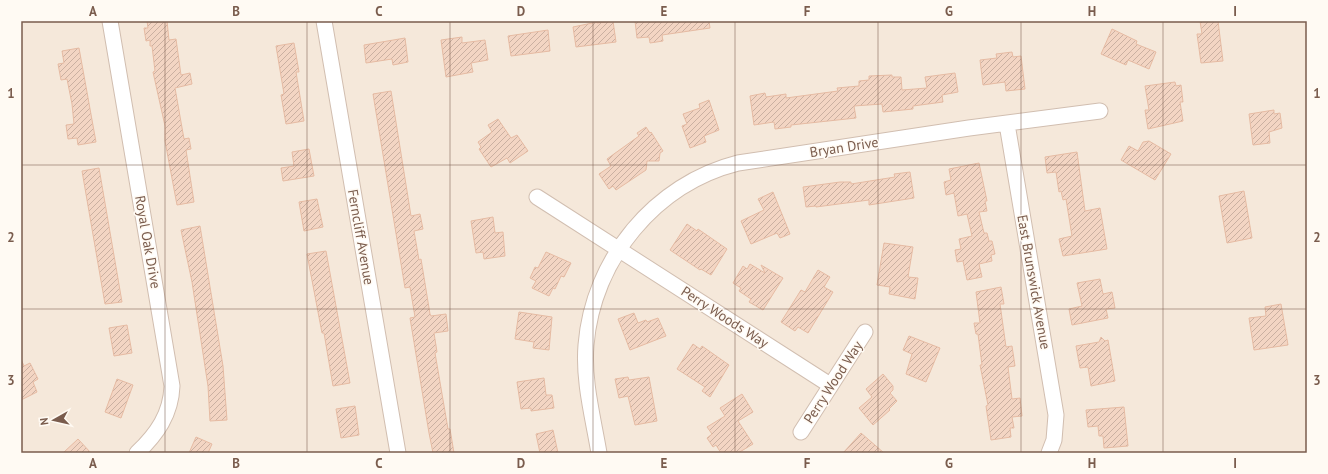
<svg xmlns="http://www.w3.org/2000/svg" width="1328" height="474" font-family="'PT Sans',sans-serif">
<defs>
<pattern id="building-hatch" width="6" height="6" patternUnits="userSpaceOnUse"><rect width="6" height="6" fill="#f3d5c3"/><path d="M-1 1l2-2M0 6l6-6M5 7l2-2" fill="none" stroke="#cab0a1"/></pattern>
</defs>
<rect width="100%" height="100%" fill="#fdf6ec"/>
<path fill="#f5e8da" d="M21 21H1307V453H21Z"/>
<path fill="url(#building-hatch)" stroke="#e6bba3" d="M147 21H167L169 40 176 39 181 75 190 73 192 84 175 88 184 139 189 138 191 149 186 150 194 202 177 205 165 141V126L153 72 155 71 152 46H150V40L146 41 144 28H148Z
M613 21 616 42 576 47 573 27 597 22V23Z
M635 21H709L710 28 662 35 663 41 650 43 649 37 637 38Z
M1200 21H1218L1223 61 1201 63 1197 34H1202Z
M1112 29 1137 41 1136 44 1156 52 1149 69 1128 60 1126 65 1101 54Z
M548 30 550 51 511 56 508 36Z
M462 37V43L485 40 488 60 471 63 473 72 446 77 441 40Z
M405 38 408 62 393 65 392 59 366 63 364 45Z
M294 43 299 72H296L304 121 286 124 281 95 284 94 276 46Z
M79 48 96 142 78 145 77 138 68 139 66 125 74 124 72 104 67 79 61 80 58 64 64 63 62 51Z
M1012 52 1013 57 1021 56 1025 89 1006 91 1005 82 983 85 980 60 997 58 996 54Z
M955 73 958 92 942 95 943 102 913 106V109L883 112 882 104 854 106 856 118 791 125V127L775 129 774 122 754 125 750 96 765 93 766 97 786 94V98L838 91 837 88 859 86V81L869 80V76L892 75V77H901L902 90 927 88 925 77Z
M1175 82 1176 86 1181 85 1183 102H1180L1183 121 1148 129 1145 110H1149L1145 86Z
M391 91 411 216 420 214 423 229 414 231 419 260 421 259 430 314 431 316 446 314 448 331 434 333 437 352 435 353 448 429H450L454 453H433L429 433 410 318 415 317 410 287 405 288 373 94Z
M709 100 719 130 704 136 706 142 690 148 682 126 687 124 683 114 700 108 699 104Z
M1274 110V114L1280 113 1282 128 1269 132 1270 143 1253 145 1249 114Z
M498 119 511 138 517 135 528 151 510 163 507 158 491 167 479 149 481 147 478 142 492 132 488 125Z
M646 127 650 133 651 132 663 151 660 153 659 161H647L646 170 616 190 613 186 609 189 599 174 611 166 607 159 639 136 637 133Z
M1149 141 1171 154 1155 180 1121 160 1129 146 1138 151 1143 142Z
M309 149 314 176 283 181 281 168 294 166 292 152Z
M1077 152 1085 211 1100 208 1107 249 1063 256 1059 239 1072 236 1066 199 1063 200 1061 191 1059 192 1056 172 1047 173 1045 157Z
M979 163 987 201H985L987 211 979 212 984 233H987L989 241H992L995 254 991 255 992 261 979 264 982 277 967 280 963 261 957 262 955 250 961 249 959 239 972 236 967 214 958 216 954 193 946 195 944 182 951 180 949 169Z
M99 168 122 302 105 304 82 171Z
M910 172 914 198 869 205V200L816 207V206L806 207 803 187 840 182H851V184L895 177 894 174Z
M1244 191 1252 238 1227 243 1219 196Z
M773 192 790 234 780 238 777 233 751 244 741 221 764 210 758 199Z
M317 199 323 227 304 231 299 202Z
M493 217 495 233 503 232 505 256 484 259 483 252 476 253 471 221Z
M687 224 697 231 698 229 727 249 711 275 701 269 700 270 670 250Z
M200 226 223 366 227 420 210 421 208 386 192 282 181 230Z
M884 243 913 247 908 277 918 278 915 299 889 294 890 287 877 285Z
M326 251 350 383 333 386 324 333H322L307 254Z
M546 252 571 263 564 277 561 276 555 289 553 288 549 296 532 288 536 281 530 278 535 267 538 268Z
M750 264 765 273 761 265 783 278 763 310 749 302 751 299 739 291 741 288 733 283 743 266 747 269Z
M818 270 830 277 824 287 833 292 808 333 798 327 795 331 781 322 801 290 805 292Z
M1100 279 1103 294 1112 292 1115 308 1106 309 1108 318 1072 325 1069 309 1082 306 1077 283Z
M1001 287 1004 304H1000L1006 347 1012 346 1015 366 1008 367 1012 399 1020 398 1022 416 1012 417 1014 428H1010L1011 437 991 440 986 406 988 405 980 365H982L978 334H976L974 323H980L976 292Z
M1281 304 1288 345 1254 350 1249 318 1266 316 1265 307Z
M519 312 552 317 549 350 533 348 534 342 515 339Z
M634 313 638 323 646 320 647 322 658 318 666 336 630 350 618 319Z
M127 325 132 353 114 356 109 328Z
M909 336 940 348 926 382 906 374 912 354 903 350Z
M1101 337 1105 341 1108 340 1115 381 1091 386 1088 367 1080 368 1076 346 1099 342Z
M693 344 700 349 702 346 729 365 710 397 702 391 705 387 677 369Z
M21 359 24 366 30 363 38 379 33 382 37 392 21 400Z
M883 374 893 386V390L890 393 897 401 889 409 890 410 873 425 859 408 872 397 866 389Z
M628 377 629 380 649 377 657 421 635 425 628 396 619 398 615 379Z
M544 378 546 395H552L554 408 531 411V408L521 409 517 382Z
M117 379 133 385 121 418 105 412Z
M742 394 753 412 738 421 753 444 738 453H721L716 445 713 447 707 438 712 434 707 427 725 416 720 408Z
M355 406 359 435 341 438 336 409Z
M1124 407 1128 446 1104 448 1103 436H1099L1098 426 1088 427 1086 410Z
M553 430 558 453H540L536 434Z
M861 433 884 453H843Z
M196 437 212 444 208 453H189Z
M78 439 91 453H63Z"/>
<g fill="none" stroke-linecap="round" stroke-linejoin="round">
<g stroke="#d1beb0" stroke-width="17">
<path id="minor" d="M110 21 172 386C171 414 157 434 137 453
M324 21 398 453
M1007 124 1056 415 1054 440 1049 453
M537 197 830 385
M801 432 865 332
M599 453C593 417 583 381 586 345 593 259 655 184 738 163L969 128 1100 111"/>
</g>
<use href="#minor" stroke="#fff" stroke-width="15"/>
</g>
<path fill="none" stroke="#7a5c4d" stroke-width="1" stroke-opacity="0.55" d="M165 21V453M307 21V453M450 21V453M593 21V453M735 21V453M878 21V453M1021 21V453M1163 21V453M21 165H1307M21 309H1307"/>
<g text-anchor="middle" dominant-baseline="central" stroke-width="3" stroke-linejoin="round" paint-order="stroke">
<g font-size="14" fill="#7a5c4d" stroke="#fffaf3">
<text transform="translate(844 147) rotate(-9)">Bryan Drive</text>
<text transform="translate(361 237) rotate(80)">Ferncliff Avenue</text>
<text transform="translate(148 242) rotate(80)">Royal Oak Drive</text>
<text transform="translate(1034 282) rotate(80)">East Brunswick Avenue</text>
<text transform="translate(725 317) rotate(33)">Perry Woods Way</text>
<text transform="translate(833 382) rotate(-57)">Perry Wood Way</text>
</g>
</g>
<rect width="1328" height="474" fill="none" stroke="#fffaf3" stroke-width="44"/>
<g transform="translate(54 420) rotate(262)" stroke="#fffaf3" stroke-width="3" paint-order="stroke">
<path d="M0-3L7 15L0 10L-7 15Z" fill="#7a5c4d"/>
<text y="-6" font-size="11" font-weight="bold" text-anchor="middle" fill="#7a5c4d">N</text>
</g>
<rect x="22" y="22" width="1284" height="430" fill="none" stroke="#7a5c4d" stroke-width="1.5"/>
<g font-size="13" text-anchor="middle" font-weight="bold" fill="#7a5c4d">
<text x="93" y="16">A</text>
<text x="236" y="16">B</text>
<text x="379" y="16">C</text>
<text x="521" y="16">D</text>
<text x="664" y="16">E</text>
<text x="807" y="16">F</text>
<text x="949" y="16">G</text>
<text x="1092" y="16">H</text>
<text x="1235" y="16">I</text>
<text x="11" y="98">1</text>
<text x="1317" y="98">1</text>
<text x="11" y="242">2</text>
<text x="1317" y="242">2</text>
<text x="11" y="385">3</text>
<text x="1317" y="385">3</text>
<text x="93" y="468">A</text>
<text x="236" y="468">B</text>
<text x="379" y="468">C</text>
<text x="521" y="468">D</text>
<text x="664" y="468">E</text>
<text x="807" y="468">F</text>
<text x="949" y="468">G</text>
<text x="1092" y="468">H</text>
<text x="1235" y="468">I</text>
</g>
</svg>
